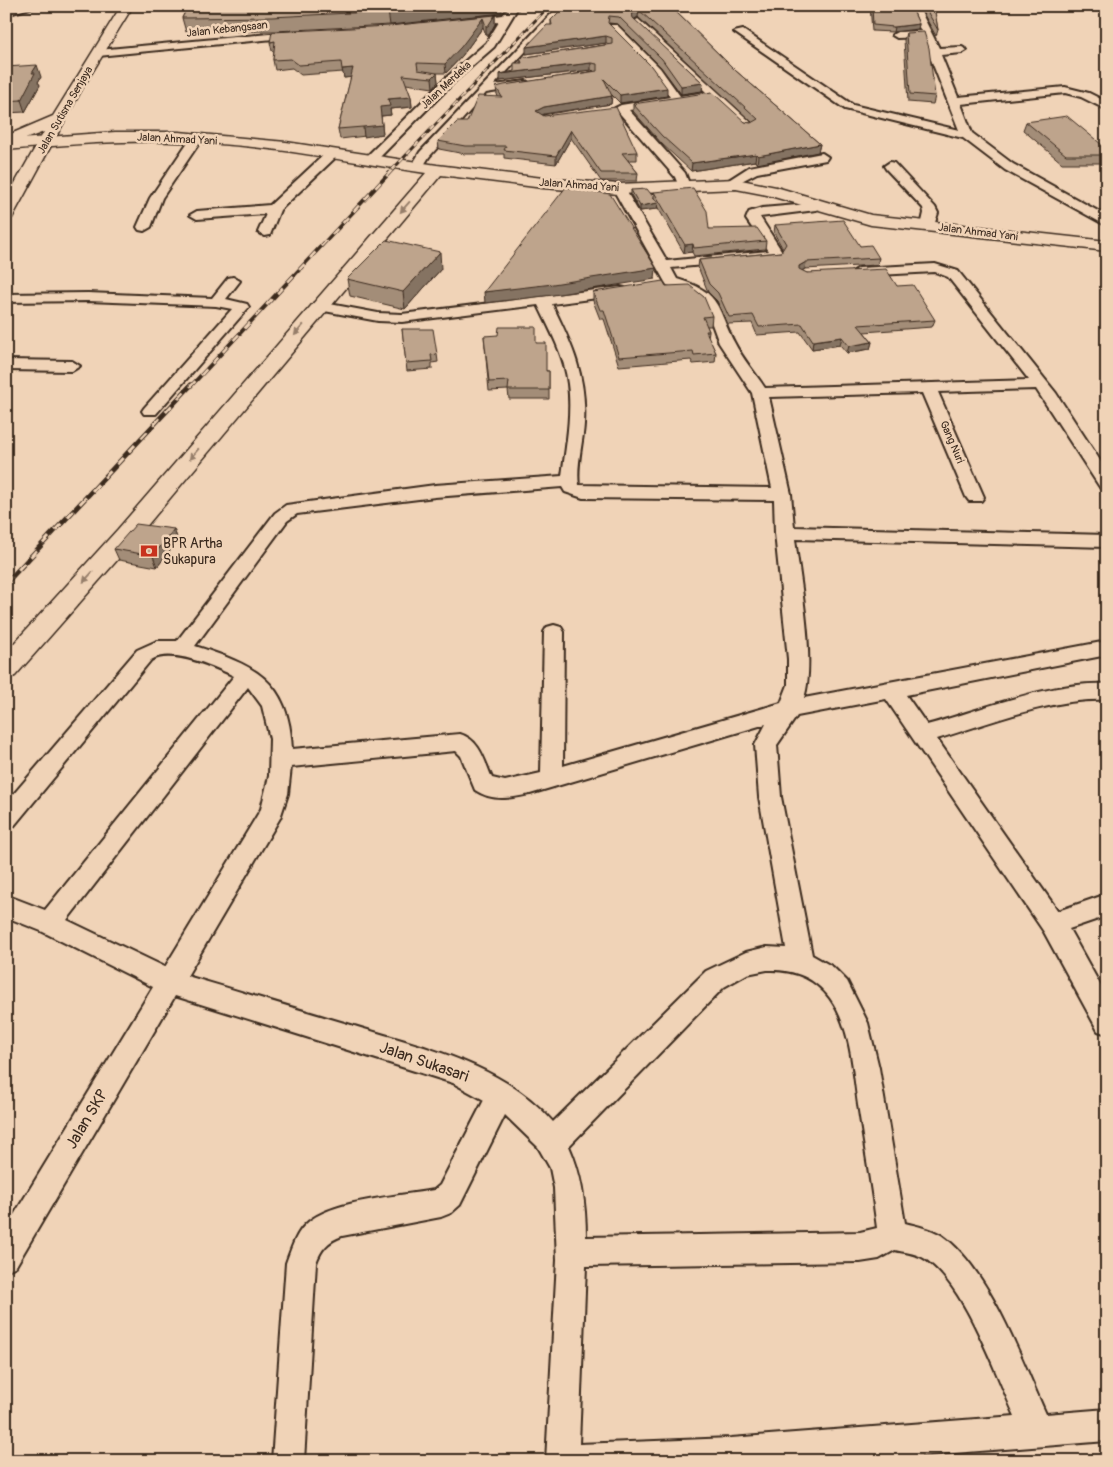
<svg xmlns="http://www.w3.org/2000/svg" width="1113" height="1467" font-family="Pangolin,sans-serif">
<rect width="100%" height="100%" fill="#f0d3b7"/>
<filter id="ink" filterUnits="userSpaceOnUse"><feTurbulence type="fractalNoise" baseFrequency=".02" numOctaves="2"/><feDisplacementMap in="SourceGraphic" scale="10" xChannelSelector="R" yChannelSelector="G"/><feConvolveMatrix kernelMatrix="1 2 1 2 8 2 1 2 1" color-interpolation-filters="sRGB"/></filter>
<g filter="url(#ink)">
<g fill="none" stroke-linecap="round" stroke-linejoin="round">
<g stroke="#3b2a1e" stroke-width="4">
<path id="street" d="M18 6H37L6 15V9Z
M565 6 587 7 592 10C584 16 571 10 561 14L494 85 526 81 531 84 530 86 486 93 429 157 421 170H413L411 167 420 152 555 10Z
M908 6H918L939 48 962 47 967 50 962 53 941 55 958 97 1065 87 1089 93 1107 102V110L1081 97 1065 93 961 104 972 133 1013 164 1107 216V226L1005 170 963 138 845 109 734 32 743 30 853 105 959 130 928 52 924 37 897 38 892 35 897 32 921 31Z
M509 7 517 9 494 47 456 80 375 162H367L365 159 367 156 448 76 486 43 499 22 468 25 463 22 464 20 503 15Z
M638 19 755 126 749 129 745 128 712 98 629 110 685 173 690 186 688 189H680L675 177 615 108 621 105 670 97 652 72 609 29V25H617L660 68 680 96 706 92 634 24 633 22Z
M300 31 304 32V36L98 56 93 53 98 50Z
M196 135 202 139 162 198 151 227 144 231 139 230 137 227 150 198 192 136Z
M332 150 338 154 336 157 280 210 270 235 265 236 258 232 266 214 197 219 190 215 197 211 270 205 328 151Z
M822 153 828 157 826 160 757 173 730 187 724 183 749 167Z
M890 162 894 163 935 207 938 213 933 229 928 230 921 226 924 213 923 208 886 169 884 166Z
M619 185 625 189 667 261 768 251 746 219 749 212 762 208 821 203 822 206 816 210 760 217 783 253 780 258 671 268 677 279C721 292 716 306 734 342 742 358 755 373 765 388L1029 380 948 277 935 272 859 276 852 272 859 268 935 264 958 271 1056 393 1107 471V490L1101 489 1036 389 938 392 984 497 981 501H969L966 497 922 393 769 397 791 494 794 527 1107 535V547L795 539C800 580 816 662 804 698L1107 641V655L906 695 927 725C980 710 1052 681 1107 684V700C1055 697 987 724 937 739L1058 911 1107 894V916L1069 929 1107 997V1034L1098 1031 1044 932 886 699 797 716 777 745 781 797 812 955 833 967 847 981 868 1023 879 1068 905 1223C917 1226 931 1229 941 1235 989 1268 1022 1361 1046 1414L1107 1409V1441L917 1456 918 1461H886L885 1458 854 1461H546L557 1260 554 1188 550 1168 538 1147 505 1115 460 1205 451 1213 441 1217 342 1236C328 1241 321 1249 316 1263L304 1461H272L286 1263C291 1250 295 1235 305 1225 329 1200 401 1196 434 1190L440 1185 484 1100 453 1083 175 996 16 1266 6 1271V1228L153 987 41 931 6 917V895L45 910 234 676C213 666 171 647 151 660L14 826 6 828V803L137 650 157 641H177L275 513 286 505 435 485 562 476C566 446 572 414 568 384 565 357 550 330 538 305L402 322 378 321 319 310 312 306 314 303 319 302 378 313 402 314 620 287 625 288 627 291 620 295 552 304C572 345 587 376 584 424 583 443 576 466 579 485L772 488 752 393 719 343 705 305 687 291 667 285 665 282 613 189ZM562 487 565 492 583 498 774 500 775 533 788 659V685L781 703 563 766 564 632 561 627 554 625 547 627 544 632 541 773 505 781 492 778C484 760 480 740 460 734L292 749C289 679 253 665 195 646L287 521 297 514 435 497ZM248 687 262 706 270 739 269 776 261 809 165 967 67 920ZM766 724 755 745 759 797 786 948 767 947 746 952 706 971 553 1122C502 1063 422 1047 351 1025 296 1009 242 992 187 976L280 818 288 794 291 767 456 751 461 756 475 790C493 802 511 798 530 794ZM767 970C792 969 814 976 830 998 852 1029 853 1074 859 1111 865 1150 872 1189 877 1228L860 1232 586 1237C586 1205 582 1175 569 1146L724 987 747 974ZM895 1250C904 1252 914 1253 922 1257 963 1279 995 1373 1015 1416L731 1438 579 1444 586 1266 860 1262 879 1259Z
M233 277 240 281 226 299 247 304 249 307 156 414H144L142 411 144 408 232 309 216 306 88 301 6 302V294L88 293 212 298 228 278Z
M6 360 72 361 80 366 72 371 6 370Z"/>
</g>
<g stroke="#3b2a1e" stroke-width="3">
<path id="secondary" d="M115 132H179L286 142 437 165 543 178 619 184 736 179 776 187 871 215 1107 241V251L871 225 767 195 736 189 619 194 543 188 441 175 134 541 15 676 6 679V652L118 529 426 173C344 161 259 143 177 142 120 140 63 145 6 150V140Z"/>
</g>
<g stroke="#3b2a1e" stroke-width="3">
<path id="primary" d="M121 6H133L83 87 14 214 12 218 6 219V199L44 132 6 146V136L53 116Z"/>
</g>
<use href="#street" fill="#f0d3b7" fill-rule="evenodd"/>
<use href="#secondary" fill="#f0d3b7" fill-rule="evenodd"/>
<use href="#primary" fill="#f0d3b7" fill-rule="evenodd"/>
<g stroke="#3b2a1e" stroke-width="3">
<path id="rail-far2" d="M392 170 549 6"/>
</g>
<g stroke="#3b2a1e" stroke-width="4">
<path id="rail-far1" d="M190 387 393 169"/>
</g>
<g stroke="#3b2a1e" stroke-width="5">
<path id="rail" d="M6 583 191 385"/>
</g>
<use href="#rail-far2" stroke="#f0d3b7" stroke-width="2" stroke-dasharray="5.5" stroke-linecap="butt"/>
<use href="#rail-far1" stroke="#f0d3b7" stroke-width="2.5" stroke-dasharray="8" stroke-linecap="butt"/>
<use href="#rail" stroke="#f0d3b7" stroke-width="3" stroke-dasharray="9" stroke-linecap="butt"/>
</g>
<path fill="#a38d78" stroke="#3b2a1e" d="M188 6 502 13 390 25 275 31 186 32 182 18Z
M594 6H670L736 71 820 144 818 152 757 164 755 161 691 171 662 144 633 111V104L751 123 752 122 638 17 634 20 703 83 702 91 681 94 661 67 618 24 609 23V24L667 96 620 103 610 93 612 96 611 104 542 115 637 152V160H628L638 173 637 181H601L571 138 556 164 504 158V154H465L439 149 438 141 467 122 498 97 497 94 496 87 594 71 591 70 500 81 514 71 520 63V58L610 44 606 43 526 54 551 25V20L596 7Z
M870 6H911L919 24 918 29 893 32 872 31Z
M919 6H934L938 30 936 36Z
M495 15V24L489 35H486L483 27 462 56 446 73H437L438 82 433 88 406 84 411 97 412 107 390 109 391 115 381 116 383 134 340 139 338 129 351 77 344 78 343 72 301 75 292 68 275 70 273 60 274 51H272L270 42 389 26Z
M906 33 935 96 933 104 908 102 904 40Z
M6 67 41 77 38 82 40 85 25 112 6 113Z
M1026 122 1107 149V163H1062L1023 130Z
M631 190 654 198V192L709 229 766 241 765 249 694 256 692 252 684 253 657 206V209L640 211 631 195Z
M775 225 860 246 879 258 877 265 805 269 802 271 807 273 897 286 935 320 932 327 864 332 872 342 870 349 847 353 840 345 812 349 800 332 757 335 752 323 728 324 717 301 708 292 698 267 699 260 781 252 783 249 774 233Z
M441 269 405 309 350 296 347 279Z
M666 286 712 316 711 326H707L709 331 708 337 716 353 715 362 693 364 691 360 619 366 604 319H600L593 301V292Z
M402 329 437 354 438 362 432 363V369L407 371Z
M484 336 536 343 546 371H549V399H509L508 390 489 391Z
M174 529 178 541 157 567 119 560 114 549Z"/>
<path fill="#857362" stroke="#3b2a1e" d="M437 6H502V13L390 25 388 11Z
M550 6H562L555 8 550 12Z
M639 10 638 17 631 21 632 14Z
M495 15V24L489 35H486V26Z
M483 18V27L462 56 446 73 445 64Z
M919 24 918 29 893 32 894 27Z
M606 36V43L526 54V47Z
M591 63V70L500 81V74Z
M37 65 41 77 38 82 40 85 25 112 21 100 32 73Z
M353 68 354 77 344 78 342 69Z
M437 73 438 82 433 88 432 78Z
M703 83 702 91 681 94V86Z
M667 88V96L620 103V95Z
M612 96 611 104 544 114 536 118V111L544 107Z
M411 97 412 107 390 109 391 115 381 116 383 134 364 137 363 127 380 107 388 99Z
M571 130V138L556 164V156Z
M820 144 818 152 757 164 758 156Z
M756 154 755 161 691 171 692 163Z
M658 203 657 209 640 211V206Z
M693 244 692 252 684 253 685 245Z
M440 252 441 269 405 309 403 292Z
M806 262 805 269 797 273 799 266Z
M656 268 655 279 553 295 485 303 484 292Z
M842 337 840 345 812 349 813 341Z
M872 342 870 349 847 353 849 346Z
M174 529 178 541 157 567 153 556Z"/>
<path fill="#bea48c" stroke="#3b2a1e" d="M188 6H437L388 11 272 17 182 18Z
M598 6H670L736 71 820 144 758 156 756 154 692 163 662 136 633 104 712 92 745 122 751 123 758 119 639 10 632 14 633 18 703 83 681 86 662 59 619 17 609 16 608 23 651 66 667 88 620 95 604 79 612 96 544 107 536 111 544 116 616 107 637 152 622 153 638 173H601L571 130 556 156 504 150 506 146H465L438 141 457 122H467L478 96 502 97 496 87 504 85 597 71V64L591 63 500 74 514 71V63H522L520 58 612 44V38L606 36 526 47 547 25H552L551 20 562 9H592Z
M872 6H911L919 24 894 27 873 25Z
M924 6H934L938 30Z
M495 15 488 26H486L483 18 461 47 445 64 417 63 418 70 437 73 432 78 403 75 411 97 388 99 390 106 380 107 382 125 363 127 338 129 353 68 342 69 341 62 299 65 291 59 273 60 275 41 270 42 272 32 389 26Z
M924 32 929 48 935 96 910 94 906 33Z
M37 65 32 73H35L21 100 6 101V67Z
M1067 116 1107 149V155H1066L1026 122Z
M566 187 610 194 656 268 553 284 484 292Z
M693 188 707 211 709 229 757 228 766 241 694 248 693 244 685 245 654 192Z
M647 189 658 203 640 206 631 190Z
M843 220 860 246 871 245 879 258 806 262 799 266V269L807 273 886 269 897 286 913 285 935 320 858 325 872 342 849 346 842 337 813 341 802 324 759 327 753 315 729 317 718 293 709 284 699 260 781 252 786 244 775 225Z
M386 240 440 252 403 292 347 279Z
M663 281 666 286 689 285 704 297 712 316 703 317 709 331H706L716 353 694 355 693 351 619 357 604 310H600L593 292Z
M499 327H536V343H546V371H549V390H508L509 381 489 382 484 336 498 335Z
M402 329H433L437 354 431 355 432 361 406 363Z
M136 524 174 529 153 556 114 549Z"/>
<defs><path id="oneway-solid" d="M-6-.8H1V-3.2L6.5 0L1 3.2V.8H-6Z" transform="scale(1.25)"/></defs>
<g fill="#967e6a">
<use href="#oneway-solid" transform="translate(405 207) rotate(131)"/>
<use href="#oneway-solid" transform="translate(299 330) rotate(130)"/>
<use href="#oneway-solid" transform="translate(194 454) rotate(130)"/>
<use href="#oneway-solid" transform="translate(88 577) rotate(132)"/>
</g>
</g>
<defs>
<g id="bank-bare" transform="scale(1.35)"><path d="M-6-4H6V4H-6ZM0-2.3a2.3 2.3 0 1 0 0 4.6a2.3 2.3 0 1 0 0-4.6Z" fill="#c8321e" stroke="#f0d3b7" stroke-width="2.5" paint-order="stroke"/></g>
</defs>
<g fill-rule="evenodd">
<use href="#bank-bare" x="149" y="551"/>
</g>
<g text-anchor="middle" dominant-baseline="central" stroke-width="5" stroke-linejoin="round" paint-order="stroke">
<g font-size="11" fill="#3b2a1e" stroke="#f0d3b7">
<text transform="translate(227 29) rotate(-6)">Jalan Kebangsaan</text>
<text transform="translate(446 85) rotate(-43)">Jalan Merdeka</text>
<text transform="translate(65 110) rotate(-60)">Jalan Sutisna Senjaya</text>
<text transform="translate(177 139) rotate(3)">Jalan Ahmad Yani</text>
<text transform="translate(579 185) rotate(4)">Jalan Ahmad Yani</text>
<text transform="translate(978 232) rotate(7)">Jalan Ahmad Yani</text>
<text transform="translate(952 442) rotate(67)">Gang Nuri</text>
</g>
<g font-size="14" fill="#3b2a1e" stroke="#f0d3b7" text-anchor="start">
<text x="163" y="543">BPR Artha<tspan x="163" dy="16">Sukapura</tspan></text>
</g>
<g font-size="16" fill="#3b2a1e" stroke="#f0d3b7">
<text transform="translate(424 1062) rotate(19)">Jalan Sukasari</text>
<text transform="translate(87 1119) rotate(-59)">Jalan SKP</text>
</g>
</g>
<rect width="1113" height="1467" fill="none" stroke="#f0d3b7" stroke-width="25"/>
<rect x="12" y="12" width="1088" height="1442" fill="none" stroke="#3b2a1e" stroke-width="2" filter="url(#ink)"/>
</svg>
